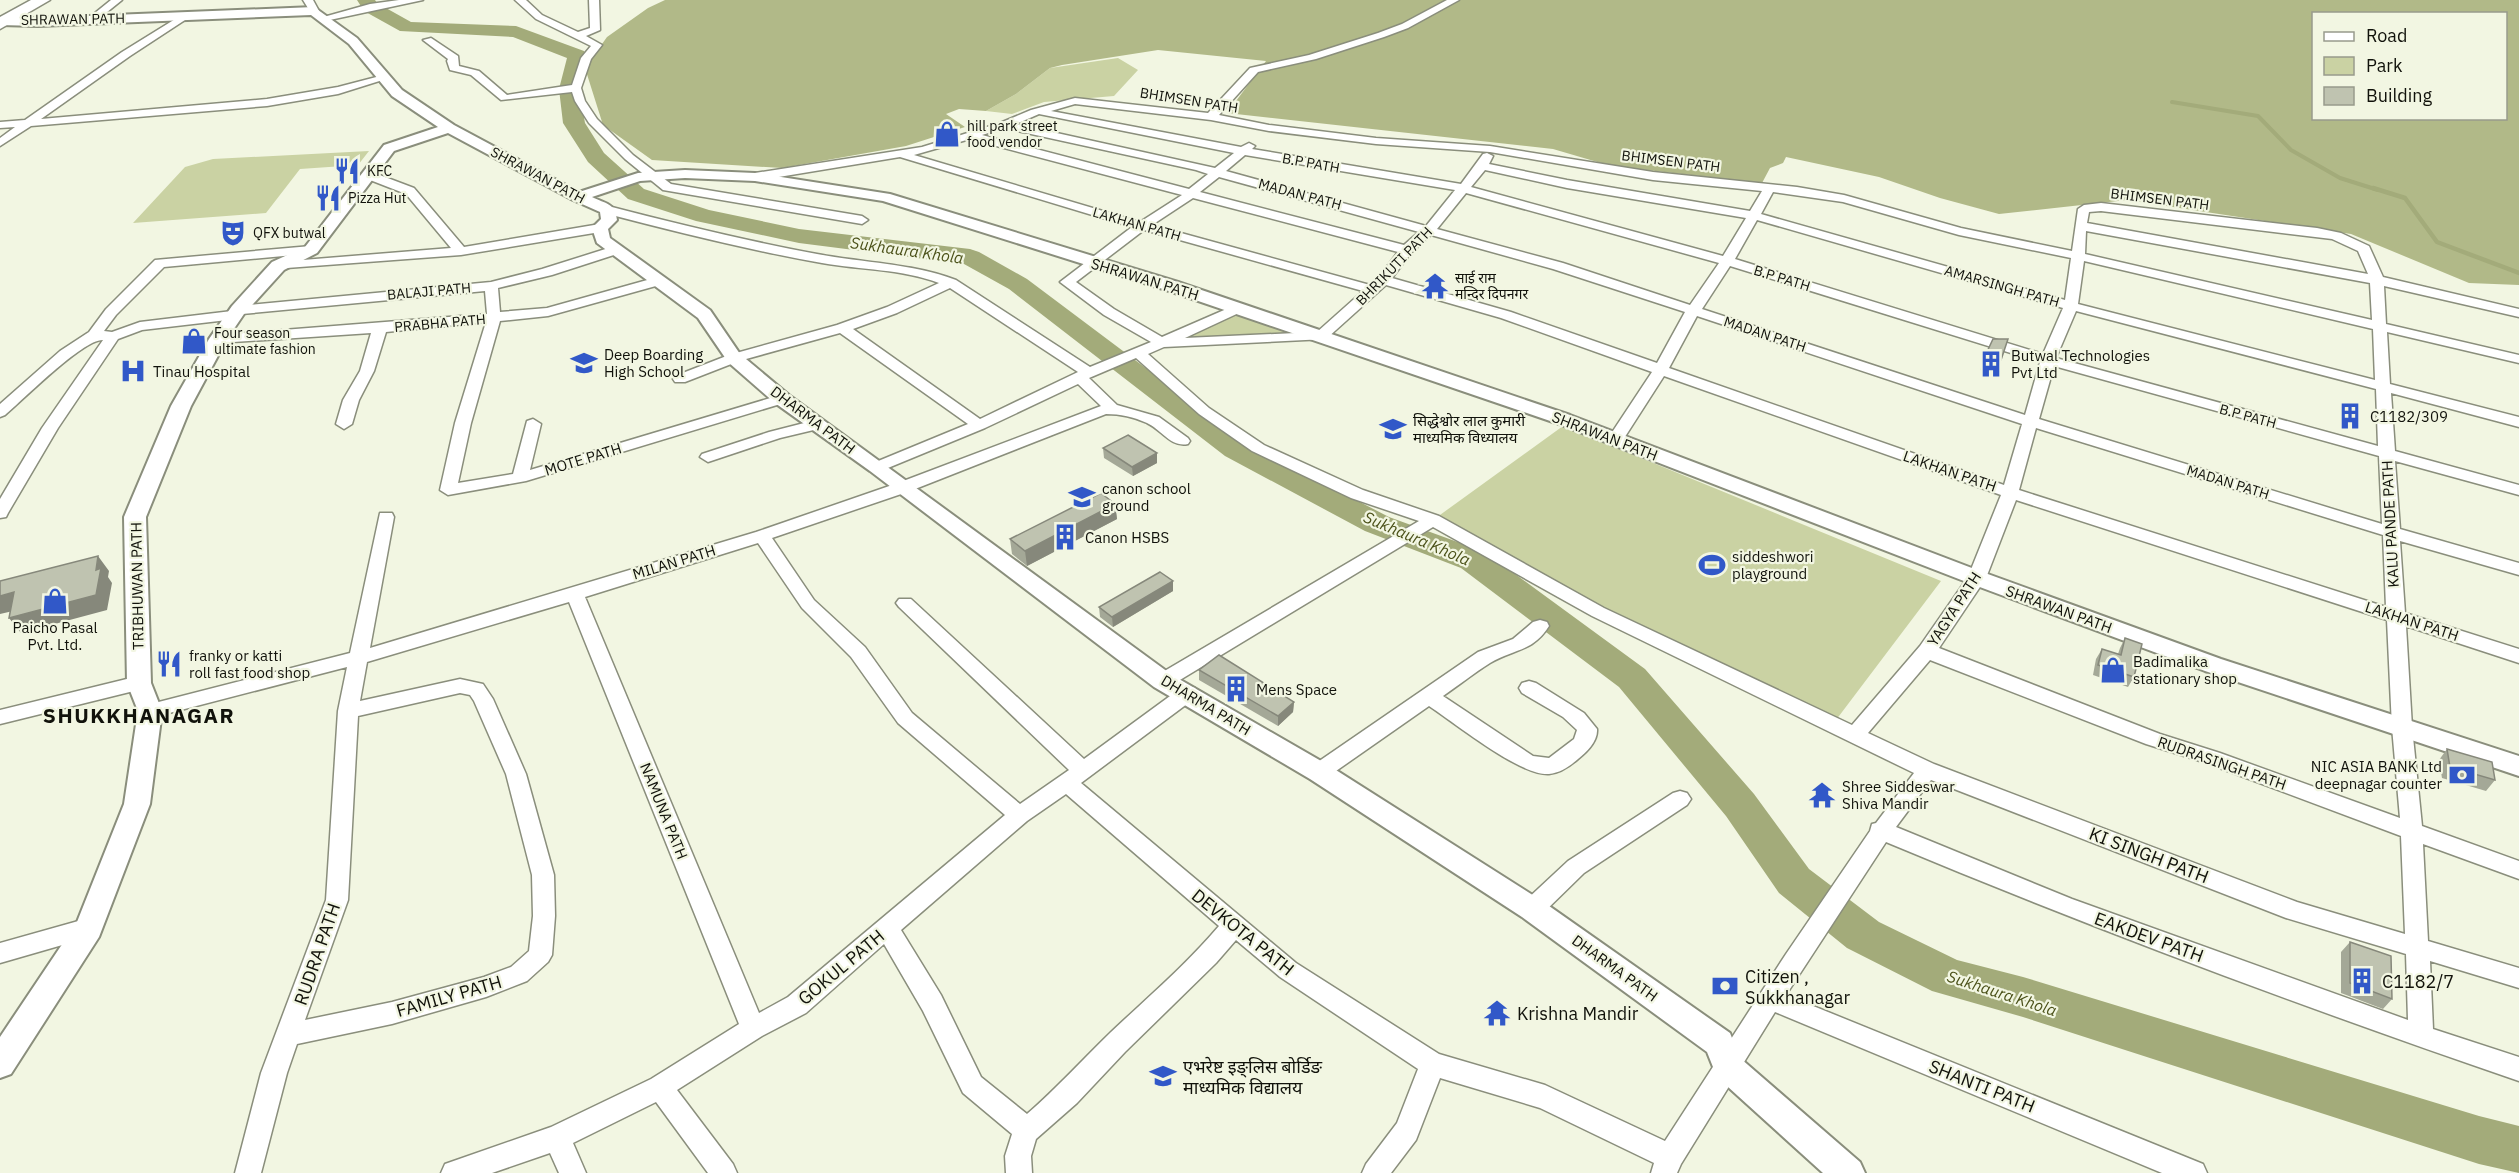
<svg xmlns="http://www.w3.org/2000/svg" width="2519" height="1173" font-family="'IBM Plex Sans','Noto Sans Devanagari',sans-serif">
<rect width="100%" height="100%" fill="#f2f6e2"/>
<path fill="#cad2a3" d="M1118 58 1138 70 1114 96 1044 102 1012 114 986 111 1016 94 1050 68Z
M369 151 358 165 300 169 266 213 133 223 185 167 213 159Z
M1238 308 1321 336 1157 345Z
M1563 426 1941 581 1836 720 1746 680 1433 520Z"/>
<path fill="#b1b988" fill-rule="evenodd" d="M665 0H2519V285L2469 283 2351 234 2127 200 1999 214 1940 198 1879 177 1786 157 1783 163 1770 168 1762 183 1611 166 1553 149 1227 113 1266 61 1158 50 1062 65 1050 68 1016 94 986 111 959 109 946 114 965 127 906 146 782 168 652 160 603 125 585 68 607 37 648 8ZM2314 14H2506V118H2314Z"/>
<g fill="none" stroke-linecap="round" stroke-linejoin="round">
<path stroke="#a3ab7a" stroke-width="4" d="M2172 102 2258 116 2291 150 2340 178 2378 190"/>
<path stroke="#a3ab7a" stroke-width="4.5" d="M2373 188 2405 198 2437 242 2519 273"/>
<path fill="#a3ab7a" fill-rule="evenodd" d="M357 0H375L377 3 411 22 516 26 584 51 587 55 579 89 585 123 604 153 644 189 709 210 799 229 970 249 979 252 1027 279 1247 444 1389 517 1485 552 1645 669 1754 794 1809 869 1879 922 1957 960 2023 977 2479 1116 2519 1126V1173L2479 1164 2023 1017 1932 991 1847 948 1779 893 1726 816 1619 687 1461 568 1365 531 1225 456 1009 289 964 264 799 243 696 221 628 199 588 162 563 123 559 89 567 58 513 37 400 31 364 11Z"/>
<g stroke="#8a8e7c" stroke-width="3">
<path id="minor" d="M111 0H122L96 21H90V17Z
M303 0H313L319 11 317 13H311Z
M399 0H423L325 21 320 18 370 4Z
M515 0H526L542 15 578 32 590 28 589 0H599L600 30 586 36 602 45 591 59 581 88 585 101 597 119 633 155 671 184 862 216 868 220 862 224 663 190 625 159 589 123 575 101 572 92 501 100 471 75 450 70 447 61 448 59 423 40 431 38 458 56 459 66 479 71 507 95 572 85 581 58 591 46 536 19Z
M1447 0H1459L1408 28 1384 37 1316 59 1258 72 1219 115 1269 125 1376 138 1490 146 1653 172 1797 187 1844 195 1961 228 2072 251 2078 209 2084 205 2101 203 2317 228 2341 233 2369 246 2383 277 2519 309V317L2384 286 2386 324 2519 355V363L2387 332 2390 384 2519 417V427L2391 393 2395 451 2519 485V495L2395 461 2400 529 2519 563V575L2400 541 2405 613 2519 649V663L2406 626 2412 727 2422 826 2519 861V879L2423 844 2428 941 2519 968V988L2430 961 2433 1029 2519 1057V1081C2306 1008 2094 929 1886 842L1786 995 2203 1164 2207 1173H2162L1775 1012 1681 1164 1677 1173H1651L1654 1163 1540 1108 1440 1078 1416 1140 1391 1173H1362L1366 1164 1397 1123 1418 1069 1280 977 1236 940 1216 963 1125 1052 1077 1103 1036 1139 1031 1156 1032 1173H1006L1005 1156 1012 1134 963 1093 923 1011 884 944 806 1013 762 1036 677 1090 733 1164 737 1173H708L656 1102 573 1143 586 1173H559L550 1153 492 1173H441L445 1164 551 1127 651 1079 739 1024 569 602 367 662 360 701 460 679 483 684 493 699 526 774 554 875 555 916 552 955 548 962 527 981 486 997 392 1024 297 1044 287 1073 261 1173H235L261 1073 326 900 338 711 347 667 150 718 143 716 140 711 143 706 350 653 380 513H392L394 517 370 648 756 532 898 483 1101 406 1078 384 985 428 883 470H871L869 467 871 464 968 424 840 333 739 361 685 382H675L673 379 675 376 729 355 837 325 887 307 939 283C902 269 861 270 822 263 749 250 676 232 604 213L602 210 604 207 608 206C677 224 747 241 817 254 864 263 911 263 956 280L1090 367 1151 342 1104 315 1060 282 1132 227 900 157 755 181 749 177 755 173 922 147 1000 123 1031 110 1075 98 1208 113 1250 68 1309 55 1378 33 1402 24ZM1075 104 1211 120 1269 131 1376 144 1490 152 1653 180 1762 191 1750 211 1567 180 1489 164 1493 156 1487 153 1483 154 1461 184 1252 149 1255 146 1249 143 1241 147 1051 111ZM1039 114 1234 153 1215 168 1016 124ZM1004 128 1196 170 1208 174 1189 189 982 135ZM970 139 1182 195 1140 222 914 155ZM1245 155 1455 190 1426 226 1226 171ZM1485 170 1567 188 1746 218 1723 256 1471 187ZM1219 177 1419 232 1404 245 1200 192ZM1773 192 1843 202 1959 235 2071 258 2065 300 1761 214ZM1466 193 1719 263 1690 305 1563 263 1437 229ZM1193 198 1398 252 1379 277 1370 285 1152 225ZM2101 211 2332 239 2358 251 2368 274 2087 223 2089 212ZM1757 220 2063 308 2043 354 1735 259ZM1144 230 1363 291 1317 332 1185 338 1243 311 1245 308 1243 305 1238 304 1162 337 1114 309 1076 282ZM2086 231 2370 283 2372 320 2085 254ZM1431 235 1553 269 1685 312 1657 363 1511 312 1392 278 1411 253ZM2084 261 2373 329 2375 380 2078 304ZM1730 266 2040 362 2025 415 1702 309ZM1386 285 1501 318 1652 372 1607 440 1609 443H1621L1664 376 2001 495 1968 577 1920 646 1852 725 1604 608 1439 516 1363 490 1264 445 1209 408 1148 354 1164 347 1326 339ZM950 288 1078 372 980 419 853 329 897 313ZM2076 311 2376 389 2378 446 2056 358ZM1697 316 2022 424 2004 485 1669 368ZM1136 358 1199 414 1252 451 1351 498 1419 521 1156 676 1153 681 1156 686 1163 688 1170 686 1433 527 1592 616 1914 773 1876 823 1872 824 1870 831 1786 954 1665 1141 1545 1085 1439 1054 1296 963 1081 783 1195 698 1198 693 1195 688 1188 686 1181 688 1084 759 911 599H899L896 603 899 607 1069 770 1020 804 912 713 865 647 814 600 772 538 910 491 1106 414C1120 414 1134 417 1147 423 1161 429 1171 448 1188 444L1190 441 1188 438 1159 417 1117 405 1089 378ZM2054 366 2379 456 2382 524 2039 419ZM2036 428 2383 535 2386 607 2019 490ZM2016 500 2387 620 2392 727 2400 818 2220 753 2160 734 1939 648 1986 578ZM758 543 802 608 851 657 898 723 1005 815 788 997 759 1013 585 597ZM1930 660 2146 744 2206 763 2401 836 2405 934 2297 902 1934 764 1868 733ZM460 693 470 695 474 701 506 774 532 875 533 916 529 951 511 967 484 977 392 1002 305 1020 348 900 358 716ZM1931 780 2286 918 2406 954 2408 1020 2072 899 1896 827ZM1066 794 1219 926C1186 965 1147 998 1110 1033 1082 1060 1057 1088 1027 1114L981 1077 941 995 901 930 1027 821Z
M185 13 188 14V18L130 56 41 119 267 99 338 87 384 75 389 78 338 94 267 106 31 126 0 146V138L15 127 0 128V122L25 120 122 52Z
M369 171 414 188 464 247 600 224 606 228 600 232 461 255 273 269 271 266 273 263 278 262 451 248 406 194 365 178 363 175Z
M311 246 318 250 316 253 164 267 116 315 104 331 112 332 140 322 232 311 233 307 238 306 491 282 542 269 615 246 620 247 622 250 620 253 552 275 498 288 500 312 547 308 658 277 665 281 663 284 548 316 500 321 471 423 458 483 513 474 527 421 533 419 541 424 530 470 777 396 782 394 790 399 787 402 526 481 448 495 440 490 455 423 486 322 386 332 374 371 359 400 352 424 344 429 336 424 343 400 360 371 371 333 218 343 211 339 218 335 487 314 485 291 242 314 241 318 236 319 142 330 118 339 58 428 8 513 6 517 0 518V499L42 428 103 340C83 339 23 400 5 415L0 417V404L60 351 89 332 106 309 155 260Z
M816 420 824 425 822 428 780 438 708 462 700 457 702 454 769 432Z
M1540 620 1547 622 1549 626C1533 652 1513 649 1490 663 1474 673 1459 685 1443 696L1533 756 1549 758 1574 739 1577 730 1563 717 1522 693 1519 688 1522 683 1529 681 1536 683 1584 713 1597 729C1598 741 1587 752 1578 759 1570 766 1560 773 1549 774 1520 776 1455 723 1429 706L1326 778 1319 780 1312 778 1309 772 1312 766 1478 652 1513 639 1533 622Z
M139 676 146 678 149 683 146 688 0 724V710Z
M1680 791 1687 793 1691 799 1687 805 1584 873 1540 916 1532 918 1524 916 1521 909 1524 902 1568 861 1673 793Z
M89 918 97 921 101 928 97 935 0 963V943Z"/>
</g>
<g stroke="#8a8e7c" stroke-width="4">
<path id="tertiary" d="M314 7 357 38 402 90 454 125 579 192 638 173 685 170 755 173 890 194 1178 282 1570 415 1985 573 2221 659 2519 756V776L2205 671 1969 583 1556 423 1166 290 883 201 755 181 685 178 640 181 592 197C606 204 615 203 617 220L608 229 610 238 710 310 740 354 789 395 1172 675 1328 765 1542 901 1730 1033 1740 1058 1860 1162 1865 1173H1823L1717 1077 1707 1052 1522 917 1310 779 1154 687 870 471 775 403 728 362 698 318 597 243 592 228 601 219 600 212 573 200 448 133 394 151 317 253 284 270 244 314 227 339 191 406 146 517 151 683 162 711 150 804 99 937 11 1074 0 1078V1037L77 922 124 804 138 711 127 683 124 517 171 406 209 339 232 306 272 262 305 247 384 145 438 127 392 96 349 44 311 15 38 26 0 25V17L38 18Z"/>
</g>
<g stroke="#8a8e7c" stroke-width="3">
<path id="trunk" d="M31 0H50L0 29V17Z"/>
</g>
<use href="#minor" fill="#fff" fill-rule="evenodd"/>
<use href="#tertiary" fill="#fff" fill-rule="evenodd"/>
<use href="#trunk" fill="#fff" fill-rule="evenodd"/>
</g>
<path fill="#a4a897" d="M1985 356 2001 360 1995 374 1980 370Z
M1103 448 1157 463 1133 476 1104 458Z
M1115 504 1117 519 1027 566 1012 554 1010 539Z
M1173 581V591L1113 627 1100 617 1099 607Z
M2125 638 2134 677 2128 687 2093 675 2096 659 2102 649 2118 654 2120 648Z
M1199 670 1294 702 1293 712 1278 726 1199 680Z
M2447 749 2495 780 2486 791 2442 778 2439 760Z
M2350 942 2392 999 2383 1009 2341 993V952Z"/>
<path fill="#86887b" d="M1157 453V463L1133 476 1132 467Z
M1115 504 1117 519 1027 566 1025 551Z
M98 556 109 571 108 577 112 583 107 610 21 633 9 618 96 570Z
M1173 581V591L1113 627 1112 617Z
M14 592 26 608 0 614V596Z
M1294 702 1293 712 1278 726V716Z"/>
<path fill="#bfc3b0" stroke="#86887b" stroke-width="1.5" d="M1993 339H2008L2001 360 1985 356Z
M1128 435 1157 453 1132 467 1103 448Z
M1101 493 1115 504 1025 551 1010 539Z
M98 556 96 570 101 568 96 595 9 618 14 592 0 596V581Z
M1160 572 1173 581 1112 617 1099 607Z
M2125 638 2142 644 2134 677 2098 665 2102 649 2121 655Z
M1219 655 1294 702 1278 716 1199 670Z
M2447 749 2492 762 2495 780 2450 767Z
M2350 942 2391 956 2392 999 2350 983Z"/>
<defs>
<g id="shop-bare" transform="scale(2.07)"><path d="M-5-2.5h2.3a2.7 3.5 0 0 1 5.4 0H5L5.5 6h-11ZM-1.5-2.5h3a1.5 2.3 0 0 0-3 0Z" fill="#3158c8" stroke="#f2f6e2" stroke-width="2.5" paint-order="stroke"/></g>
<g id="restaurant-bare" transform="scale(2.07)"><path d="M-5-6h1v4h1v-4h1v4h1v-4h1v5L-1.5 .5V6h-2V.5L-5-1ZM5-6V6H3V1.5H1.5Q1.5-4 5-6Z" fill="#3158c8" stroke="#f2f6e2" stroke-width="2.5" paint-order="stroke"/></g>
<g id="theatre-bare" transform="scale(2.07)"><path d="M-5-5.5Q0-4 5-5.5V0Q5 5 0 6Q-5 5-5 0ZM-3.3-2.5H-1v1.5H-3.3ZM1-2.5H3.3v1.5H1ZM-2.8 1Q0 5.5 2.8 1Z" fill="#3158c8" stroke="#f2f6e2" stroke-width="2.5" paint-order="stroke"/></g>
<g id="temple-bare" transform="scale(2.07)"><path d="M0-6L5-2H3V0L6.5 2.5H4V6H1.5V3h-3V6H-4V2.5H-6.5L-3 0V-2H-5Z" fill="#3158c8" stroke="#f2f6e2" stroke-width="2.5" paint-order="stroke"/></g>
<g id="school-bare" transform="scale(2.07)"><path d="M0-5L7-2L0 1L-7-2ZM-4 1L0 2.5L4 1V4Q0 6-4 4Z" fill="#3158c8" stroke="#f2f6e2" stroke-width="2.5" paint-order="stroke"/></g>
<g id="building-bare" transform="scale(2.07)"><path d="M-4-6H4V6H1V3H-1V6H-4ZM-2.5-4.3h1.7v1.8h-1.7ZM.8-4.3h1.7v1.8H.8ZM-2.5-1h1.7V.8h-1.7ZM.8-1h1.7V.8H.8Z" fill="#3158c8" stroke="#f2f6e2" stroke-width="2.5" paint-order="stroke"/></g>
<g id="hospital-bare" transform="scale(2.07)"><path d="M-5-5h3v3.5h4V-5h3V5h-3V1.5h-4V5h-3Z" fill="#3158c8" stroke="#f2f6e2" stroke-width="2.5" paint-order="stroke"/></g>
<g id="stadium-bare" transform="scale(2.07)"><path d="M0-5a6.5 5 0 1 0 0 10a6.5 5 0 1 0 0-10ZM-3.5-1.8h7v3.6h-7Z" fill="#3158c8" stroke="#f2f6e2" stroke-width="2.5" paint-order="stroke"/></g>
<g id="bank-bare" transform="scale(2.07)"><path d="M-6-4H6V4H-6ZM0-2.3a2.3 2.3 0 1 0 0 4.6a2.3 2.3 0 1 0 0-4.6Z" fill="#3158c8" stroke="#f2f6e2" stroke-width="2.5" paint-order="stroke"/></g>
</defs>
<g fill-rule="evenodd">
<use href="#shop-bare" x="947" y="134"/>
<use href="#restaurant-bare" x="347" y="171"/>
<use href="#restaurant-bare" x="328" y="198"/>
<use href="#theatre-bare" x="233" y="233"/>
<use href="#temple-bare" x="1435" y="286"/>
<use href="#shop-bare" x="194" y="341"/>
<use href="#school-bare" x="584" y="363"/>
<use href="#building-bare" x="1991" y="364"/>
<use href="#hospital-bare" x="133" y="371"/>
<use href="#building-bare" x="2350" y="416"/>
<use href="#school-bare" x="1393" y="429"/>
<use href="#school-bare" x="1082" y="497"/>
<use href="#building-bare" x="1065" y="537"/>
<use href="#stadium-bare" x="1712" y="565"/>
<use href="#shop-bare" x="55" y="601"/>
<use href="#restaurant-bare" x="169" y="664"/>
<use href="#shop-bare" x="2113" y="670"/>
<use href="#building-bare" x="1236" y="689"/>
<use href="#bank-bare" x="2462" y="775"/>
<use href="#temple-bare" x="1822" y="795"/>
<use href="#building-bare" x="2362" y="981"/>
<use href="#bank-bare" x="1725" y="986"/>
<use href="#temple-bare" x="1497" y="1013"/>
<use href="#school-bare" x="1163" y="1076"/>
</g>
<g text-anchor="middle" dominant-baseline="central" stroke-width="4.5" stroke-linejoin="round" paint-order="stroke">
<g font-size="14" fill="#11120b" stroke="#f2f6e2">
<text transform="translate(73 19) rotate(-1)">SHRAWAN PATH</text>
<text transform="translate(1189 100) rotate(9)">BHIMSEN PATH</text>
<text transform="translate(1671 161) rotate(7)">BHIMSEN PATH</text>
<text transform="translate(1311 163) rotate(10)">B.P PATH</text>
<text transform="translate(538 175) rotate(28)">SHRAWAN PATH</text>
<text transform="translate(1300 194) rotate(15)">MADAN PATH</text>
<text transform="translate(2160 199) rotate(7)">BHIMSEN PATH</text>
<text transform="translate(1137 224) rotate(16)">LAKHAN PATH</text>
<text transform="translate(1394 266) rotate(-46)">BHRIKUTI PATH</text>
<text transform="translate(1782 278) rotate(17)">B.P PATH</text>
<text transform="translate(2002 286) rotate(16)">AMARSINGH PATH</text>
<text transform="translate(429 291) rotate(-5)">BALAJI PATH</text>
<text transform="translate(440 323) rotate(-5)">PRABHA PATH</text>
<text transform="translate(1765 334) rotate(18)">MADAN PATH</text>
<text transform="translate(2248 416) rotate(15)">B.P PATH</text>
<text transform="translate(2228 482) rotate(17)">MADAN PATH</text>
</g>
<g font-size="14" fill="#11120b" stroke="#f2f6e2" text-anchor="start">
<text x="967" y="126">hill park street<tspan x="967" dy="16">food vendor</tspan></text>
<text x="367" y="171">KFC</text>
<text x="348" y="198">Pizza Hut</text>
<text x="253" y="233">QFX butwal</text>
<text x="1455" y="278">साई राम<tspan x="1455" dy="16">मन्दिर दिपनगर</tspan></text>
<text x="214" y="333">Four season<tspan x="214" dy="16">ultimate fashion</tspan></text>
</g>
<g font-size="15" fill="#11120b" stroke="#f2f6e2">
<text transform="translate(1145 279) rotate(17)">SHRAWAN PATH</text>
<text transform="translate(813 420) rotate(37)">DHARMA PATH</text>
<text transform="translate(1605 436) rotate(21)">SHRAWAN PATH</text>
<text transform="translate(583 459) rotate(-17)">MOTE PATH</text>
<text transform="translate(1950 471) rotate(19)">LAKHAN PATH</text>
<text transform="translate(2390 524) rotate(-93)">KALU PANDE PATH</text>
<text transform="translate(674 562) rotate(-17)">MILAN PATH</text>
<text transform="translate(137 586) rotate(-91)">TRIBHUWAN PATH</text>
<text transform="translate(1954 609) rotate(-57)">YAGYA PATH</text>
<text transform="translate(2059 609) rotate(20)">SHRAWAN PATH</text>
<text transform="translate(2412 621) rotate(18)">LAKHAN PATH</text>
<text transform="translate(1206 705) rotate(31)">DHARMA PATH</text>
<text transform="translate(2222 763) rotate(19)">RUDRASINGH PATH</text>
<text transform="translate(664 811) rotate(68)">NAMUNA PATH</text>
<text transform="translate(1615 968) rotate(36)">DHARMA PATH</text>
</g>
<g font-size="15" fill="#11120b" stroke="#f2f6e2" text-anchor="start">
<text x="604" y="354">Deep Boarding<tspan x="604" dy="17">High School</tspan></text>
<text x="2011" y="355">Butwal Technologies<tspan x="2011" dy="17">Pvt Ltd</tspan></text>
<text x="153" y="371">Tinau Hospital</text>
<text x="2370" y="416">C1182/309</text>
<text x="1413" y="420">सिद्धेश्वोर लाल कुमारी<tspan x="1413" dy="17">माध्यमिक विध्यालय</tspan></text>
<text x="1102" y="488">canon school<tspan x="1102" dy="17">ground</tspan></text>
<text x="1085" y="537">Canon HSBS</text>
<text x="1732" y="556">siddeshwori<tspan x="1732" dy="17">playground</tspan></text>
<text x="55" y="627" text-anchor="middle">Paicho Pasal<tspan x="55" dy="17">Pvt. Ltd.</tspan></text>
<text x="189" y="655">franky or katti<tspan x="189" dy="17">roll fast food shop</tspan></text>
<text x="2133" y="661">Badimalika<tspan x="2133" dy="17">stationary shop</tspan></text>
<text x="1256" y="689">Mens Space</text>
<text x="2442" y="766" text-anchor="end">NIC ASIA BANK Ltd<tspan x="2442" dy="17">deepnagar counter</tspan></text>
<text x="1842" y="786">Shree Siddeswar<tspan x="1842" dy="17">Shiva Mandir</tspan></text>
</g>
<g font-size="16" font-style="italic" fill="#4b5119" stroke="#f2f6e2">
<text transform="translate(907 250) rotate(8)">Sukhaura Khola</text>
<text transform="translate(1417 538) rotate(23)">Sukhaura Khola</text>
<text transform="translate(2002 993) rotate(18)">Sukhaura Khola</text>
</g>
<g font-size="18" fill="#11120b" stroke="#f2f6e2">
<text transform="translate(2149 855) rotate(21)">KI SINGH PATH</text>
<text transform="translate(1243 932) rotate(39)">DEVKOTA PATH</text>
<text transform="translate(2149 937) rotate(20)">EAKDEV PATH</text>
<text transform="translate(317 954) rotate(-71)">RUDRA PATH</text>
<text transform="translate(841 967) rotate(-40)">GOKUL PATH</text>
<text transform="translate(449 996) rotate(-16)">FAMILY PATH</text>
<text transform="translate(1982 1086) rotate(22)">SHANTI PATH</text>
</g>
<g font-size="18" fill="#11120b" stroke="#f2f6e2" text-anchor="start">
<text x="1745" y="976">Citizen ,<tspan x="1745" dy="21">Sukkhanagar</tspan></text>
<text x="2382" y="981">C1182/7</text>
<text x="1517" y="1013">Krishna Mandir</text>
<text x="1183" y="1066">एभरेष्ट इङ्लिस बोर्डिङ<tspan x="1183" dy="21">माध्यमिक विद्यालय</tspan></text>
</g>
<g font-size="21" font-weight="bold" letter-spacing="1.5" fill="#11120b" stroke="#f2f6e2">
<text x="139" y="715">SHUKKHANAGAR</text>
</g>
</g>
<rect x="2312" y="12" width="195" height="108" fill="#f2f6e2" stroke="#989b8c" stroke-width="1.5"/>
<rect x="2324" y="32" width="30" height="9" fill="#ffffff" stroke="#989b8c" stroke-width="1.5"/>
<text x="2366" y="42" font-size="18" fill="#11120b">Road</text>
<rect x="2324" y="57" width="30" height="18" fill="#cad2a3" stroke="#989b8c" stroke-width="1.5"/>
<text x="2366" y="72" font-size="18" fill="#11120b">Park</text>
<rect x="2324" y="87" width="30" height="18" fill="#bfc3b0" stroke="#989b8c" stroke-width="1.5"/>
<text x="2366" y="102" font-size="18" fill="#11120b">Building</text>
</svg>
